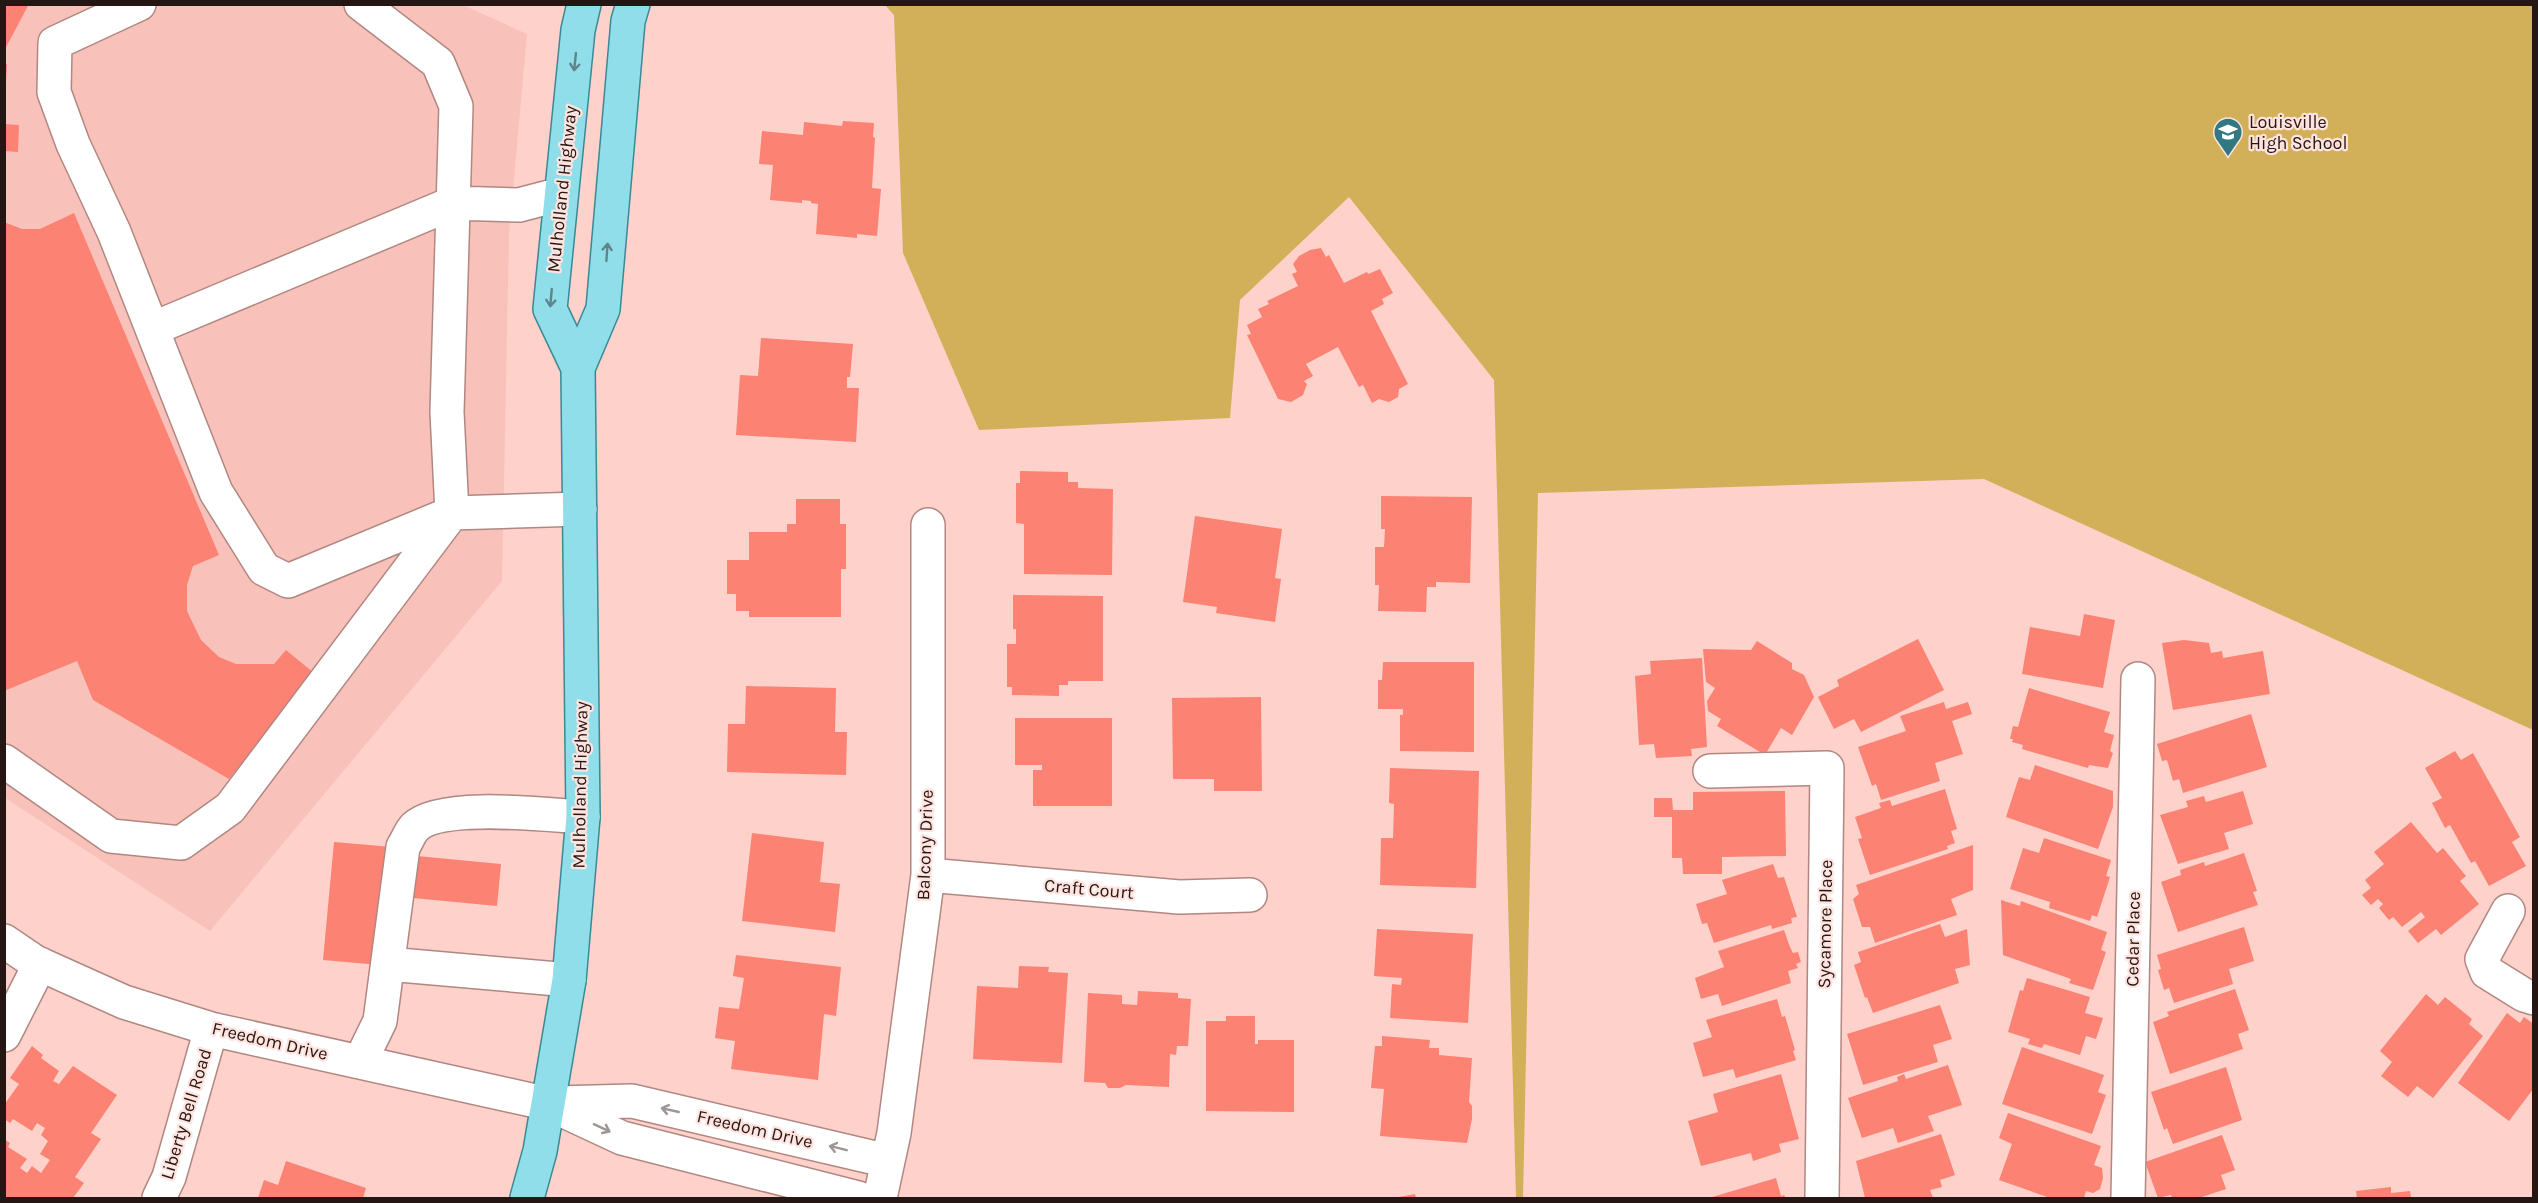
<svg xmlns="http://www.w3.org/2000/svg" width="2538" height="1203" font-family="Karla,sans-serif">
<rect width="100%" height="100%" fill="#fed1ca"/>
<path fill="#f8c2bb" d="M4 5H463L527 34 509 234 502 581 210 931 5 798Z"/>
<path fill="#d2b059" d="M885 5H2533V730L1984 479 1538 493 1523 1198H1516L1494 380 1349 197 1240 300 1230 418 979 430 903 253 894 15Z"/>
<path fill="#fc8274" d="M4 4H29L4 51Z
M4 63 7 64 6 83H4Z
M843 121 874 123 873 137 875 138 872 188 881 189 877 236 857 234V238L816 234 818 204 811 203V201L802 200V203L770 200 773 165 759 164 762 131 803 135 804 122 842 126Z
M4 124 19 125 18 152 4 151Z
M74 213 219 555 193 566 187 585V611L201 640 219 657 236 664H274L286 650 320 678 286 710 229 779 93 700 77 661 4 691V222L22 229H40Z
M1321 248 1326 257 1329 255 1344 283 1367 272 1368 274 1380 269 1393 293 1382 299 1384 304 1371 311 1408 384 1399 389 1398 397 1389 402 1379 399 1372 403 1363 385 1359 387 1338 347 1306 364 1313 376 1304 381 1307 384 1303 395 1291 402 1278 399 1247 335 1251 334 1247 325 1262 317 1258 309 1269 304 1267 301 1298 286 1292 274 1297 272 1293 264 1299 256 1310 250Z
M761 338 853 344 850 377H847V388H859L856 442 736 435 740 375 758 376Z
M1020 471 1068 472V482H1078V488L1113 489 1112 575 1024 574V524L1016 523V483H1020Z
M1381 496 1472 497 1470 583 1436 582V587H1427L1426 612 1378 611 1379 585H1375V547H1384L1385 529H1381Z
M796 499H840V524H846V569H841V617H749V611H736V594H727V560H749V532H787V524H796Z
M1195 516 1282 529 1275 578 1281 579 1275 622 1216 613 1217 607 1183 602Z
M1013 595 1103 596V681H1068V685H1059V696L1012 695V687H1007V644H1016V629H1013Z
M2084 614 2115 620 2103 688 2022 674 2030 627 2080 636Z
M1918 639 1944 690 1861 732 1854 719 1834 729 1818 697 1839 686 1837 680Z
M2184 640 2209 643 2211 653 2222 651 2223 658 2263 651 2270 694 2173 710 2162 643Z
M1757 641 1792 663V669L1804 675 1814 697 1792 735 1781 728 1765 755 1717 726 1721 719 1708 711 1707 701 1715 688 1706 682 1703 649 1751 650Z
M1702 658 1707 747 1691 749 1692 756 1656 758 1654 744 1639 745 1635 676 1651 674 1650 661Z
M1383 662H1474V752L1400 751V715H1403V709H1378V680H1382Z
M746 686 836 688 835 732H847L846 775 727 772 728 724H745Z
M2029 688 2110 712 2104 732 2114 735 2110 751 2113 753 2108 768 2089 765 2088 768 2022 749 2023 745 2012 742 2013 739H2010L2013 726 2018 727Z
M1261 697 1262 791H1214V779H1173L1172 698Z
M1944 702 1946 709 1968 702 1972 714 1952 721 1963 754 1935 763 1940 781 1881 800 1876 784 1872 786 1858 747 1906 731 1900 716Z
M2251 714 2267 767 2183 793 2179 779 2173 781 2167 760 2162 761 2157 744Z
M1015 718H1112V806H1033V770H1042V765H1015Z
M2455 751 2461 760 2473 753 2520 837 2512 842 2526 866 2489 886 2475 861 2471 863 2450 825 2445 828 2432 803 2442 798 2425 768Z
M2035 765 2113 791V807L2098 849 2006 817 2019 777 2030 780Z
M1390 768 1479 771 1476 888 1380 885 1381 838H1393L1394 804 1389 803Z
M1945 789 1957 829 1951 831 1955 843 1947 846 1948 849 1870 875 1858 839 1862 838 1855 817 1881 808 1879 803 1890 800 1892 806Z
M1785 791 1786 856 1722 857V874H1683L1682 858H1672V817H1654V798H1672L1673 810H1693V792Z
M2243 791 2253 824 2224 833 2229 849 2178 864 2160 815 2188 807 2186 801 2204 796 2206 802Z
M2411 822 2437 853 2443 848 2466 876 2460 881 2479 904 2441 935 2436 929 2418 943 2408 931 2425 917 2421 912 2402 927 2393 917 2389 920 2379 908 2383 904 2378 899 2371 905 2362 895 2371 888 2365 880 2384 864 2374 852Z
M752 833 824 842 820 882 840 884 835 932 742 921Z
M2044 838 2111 860 2106 876 2110 877 2097 917 2092 915 2090 921 2049 908 2050 902 2010 889 2023 848 2039 853Z
M334 842 392 847 380 965 323 960Z
M1973 845V890L1951 899 1957 915 1875 943 1870 927H1862L1853 899 1859 894 1856 885Z
M2244 853 2257 891 2253 892 2258 905 2178 932 2161 882 2181 875 2180 870 2204 862 2205 866Z
M417 856 501 864 497 906 413 898Z
M1773 864 1778 878 1784 877 1797 917 1791 918 1792 923 1772 929 1771 925 1714 943 1707 923 1702 924 1696 904 1727 894 1722 880Z
M2001 900 2020 906 2021 901 2107 932 2101 950 2106 952 2093 990 2069 983 2071 979 2003 955Z
M1940 924 1945 937 1967 929 1970 965 1955 969 1959 983 1873 1013 1867 997 1865 998 1854 965 1861 962 1858 952Z
M2244 927 2254 961 2229 969 2233 984 2174 1003 2169 988 2164 990 2158 970 2161 969 2157 955Z
M1377 929 1473 934 1468 1023 1390 1018 1392 984 1401 985 1402 978 1374 976Z
M1784 930 1790 947 1793 953 1798 952 1801 962 1796 964 1798 968 1788 971 1791 983 1722 1006 1718 994 1701 999 1695 978 1724 967 1718 951Z
M736 955 841 967 836 1016 824 1014 818 1080 731 1069 735 1041 715 1038 719 1007 739 1009 744 978 733 976Z
M1019 966 1049 967 1048 972 1068 973 1062 1063 973 1059 977 986 1018 988Z
M2027 978 2090 997 2085 1013 2103 1018 2096 1039 2086 1036 2080 1055 2044 1044 2042 1048 2028 1044 2030 1039 2008 1032 2020 990 2023 991Z
M2235 989 2249 1030 2238 1034 2243 1049 2170 1074 2153 1022 2169 1016 2167 1012Z
M1138 991 1178 993V998L1191 999 1188 1046H1177L1176 1055 1170 1054 1169 1087 1126 1085 1120 1088H1108L1105 1083 1084 1082 1088 993 1122 995V1004L1137 1005Z
M2426 994 2438 1005 2445 997 2472 1019 2469 1024 2483 1036 2433 1098 2417 1086 2408 1097 2381 1076 2392 1062 2380 1051Z
M1777 999 1782 1017 1785 1016 1795 1050 1793 1051 1796 1060 1736 1078 1733 1069 1703 1077 1693 1043 1712 1037 1706 1020Z
M1940 1005 1952 1039 1933 1045 1938 1062 1863 1085 1847 1034Z
M2507 1013 2520 1023 2524 1017 2534 1024V1088L2509 1121 2458 1083Z
M1226 1016H1255V1044H1258V1040H1294V1112L1206 1111V1021H1226Z
M1382 1036 1430 1040 1429 1048H1439V1055L1472 1058 1469 1102 1472 1106V1119L1467 1143 1380 1136 1384 1089 1371 1088 1375 1046H1382Z
M32 1046 43 1055 41 1058 59 1071 53 1081 59 1084 73 1066 117 1095 91 1133 101 1139 75 1177 84 1183 73 1198H4V1139L10 1143 8 1147 27 1159 20 1168 27 1173 32 1166 41 1173 50 1160 40 1154 48 1141 41 1135 45 1128 37 1123 32 1131 13 1119 10 1123 4 1119V1105L19 1084 10 1078Z
M2022 1047 2104 1075 2098 1092 2106 1095 2092 1134 2002 1104Z
M1948 1065 1962 1105 1928 1116 1934 1131 1898 1143 1893 1128 1862 1138 1848 1098 1898 1081 1897 1077 1904 1074 1906 1079Z
M2226 1067 2242 1120 2173 1144 2167 1128 2164 1130 2151 1092Z
M1781 1074 1799 1139 1779 1144 1781 1152 1753 1161 1751 1153 1701 1166 1688 1121 1718 1112 1713 1094Z
M2008 1113 2101 1146 2094 1165 2102 1168 2103 1178 2100 1189 2093 1193 2086 1191 2084 1198H2050L1999 1180 2012 1144 1999 1138Z
M1941 1134 1955 1175 1940 1180 1942 1187 1930 1190 1933 1198H1865L1856 1161Z
M2222 1135 2235 1170 2221 1175 2226 1189 2199 1198H2172L2171 1195 2158 1198 2145 1162Z
M286 1161 366 1188 363 1198H258L264 1180 278 1185Z
M1776 1178 1781 1196 1784 1195 1786 1198H1709Z
M2391 1187V1193L2410 1191 2411 1198H2357L2356 1191Z
M1415 1194 1416 1198H1399V1197Z"/>
<g fill="none" stroke-linecap="round" stroke-linejoin="round">
<g stroke="#b18781" stroke-width="36">
<path id="minor" d="M139 4 55 43 54 92 73 144 114 232 216 492 264 569 288 581 452 513 580 509
M152 329 453 203 519 205 561 194
M4 761 111 836 181 843 230 808 452 513 447 412 456 106 438 63 361 4
M1710 771 1827 768 1822 1198
M928 875 1179 897 1250 895
M2508 911 2482 959 2487 972 2524 995 2534 998
M4 941 35 962 124 1002 211 1029 549 1104 622 1138 858 1198
M388 964 569 980
M4 1035 40 964
M360 1062 380 1021 403 847C407 841 410 832 415 827 441 802 548 815 583 817
M556 1103 632 1101 888 1161
M159 1198 169 1177 211 1029
M880 1198 894 1133 928 875V525
M2128 1198 2138 679"/>
</g>
<g stroke="#3a8994" stroke-width="36">
<path id="major" d="M578 368 603 309 628 21 633 4
M527 1198 540 1151 569 980 583 817 578 368 550 309 578 30 584 4"/>
</g>
<use href="#minor" stroke="#fff" stroke-width="33"/>
<use href="#major" stroke="#90dee9" stroke-width="33"/>
</g>
<defs><path id="oneway-shaft" d="M-6 0H5M1.5-3L5.5 0L1.5 3" fill="none" stroke-width="1.6" stroke-linecap="round" stroke-linejoin="round" transform="scale(1.5)"/></defs>
<g stroke="#608489">
<use href="#oneway-shaft" transform="translate(575 62) rotate(96)"/>
<use href="#oneway-shaft" transform="translate(607 252) rotate(-86)"/>
<use href="#oneway-shaft" transform="translate(551 298) rotate(95)"/>
</g>
<g stroke="#9d9695">
<use href="#oneway-shaft" transform="translate(670 1110) rotate(-167)"/>
<use href="#oneway-shaft" transform="translate(602 1128) rotate(25)"/>
<use href="#oneway-shaft" transform="translate(838 1148) rotate(-166)"/>
</g>
<defs>
<g id="school-pin" transform="scale(1.5)"><path d="M0 17L-7.5 6A9.5 9.5 0 1 1 7.5 6Z" fill="#307882" stroke="#ffe3de"/><path d="M0-5L7-2L0 1L-7-2ZM-4 1L0 2.5L4 1V4Q0 6-4 4Z" fill="#fff"/></g>
</defs>
<g fill-rule="evenodd">
<use href="#school-pin" x="2228" y="132"/>
</g>
<g text-anchor="middle" dominant-baseline="central" stroke-width="4.5" stroke-linejoin="round" paint-order="stroke">
<g font-size="18" fill="#251513" stroke="#ffe3de" text-anchor="start">
<text x="2249" y="122">Louisville<tspan x="2249" dy="21">High School</tspan></text>
</g>
<g font-size="18" fill="#251513" stroke="#ffe3de">
<text transform="translate(562 189) rotate(-84)">Mulholland Highway</text>
<text transform="translate(580 785) rotate(-89)">Mulholland Highway</text>
<text transform="translate(925 845) rotate(-88)">Balcony Drive</text>
<text transform="translate(1089 889) rotate(5)">Craft Court</text>
<text transform="translate(1825 924) rotate(-89)">Sycamore Place</text>
<text transform="translate(2133 939) rotate(-89)">Cedar Place</text>
<text transform="translate(270 1041) rotate(13)">Freedom Drive</text>
<text transform="translate(186 1114) rotate(-73)">Liberty Bell Road</text>
<text transform="translate(755 1129) rotate(13)">Freedom Drive</text>
</g>
</g>
<rect width="2538" height="1203" fill="none" stroke="#251513" stroke-width="12"/>
</svg>
